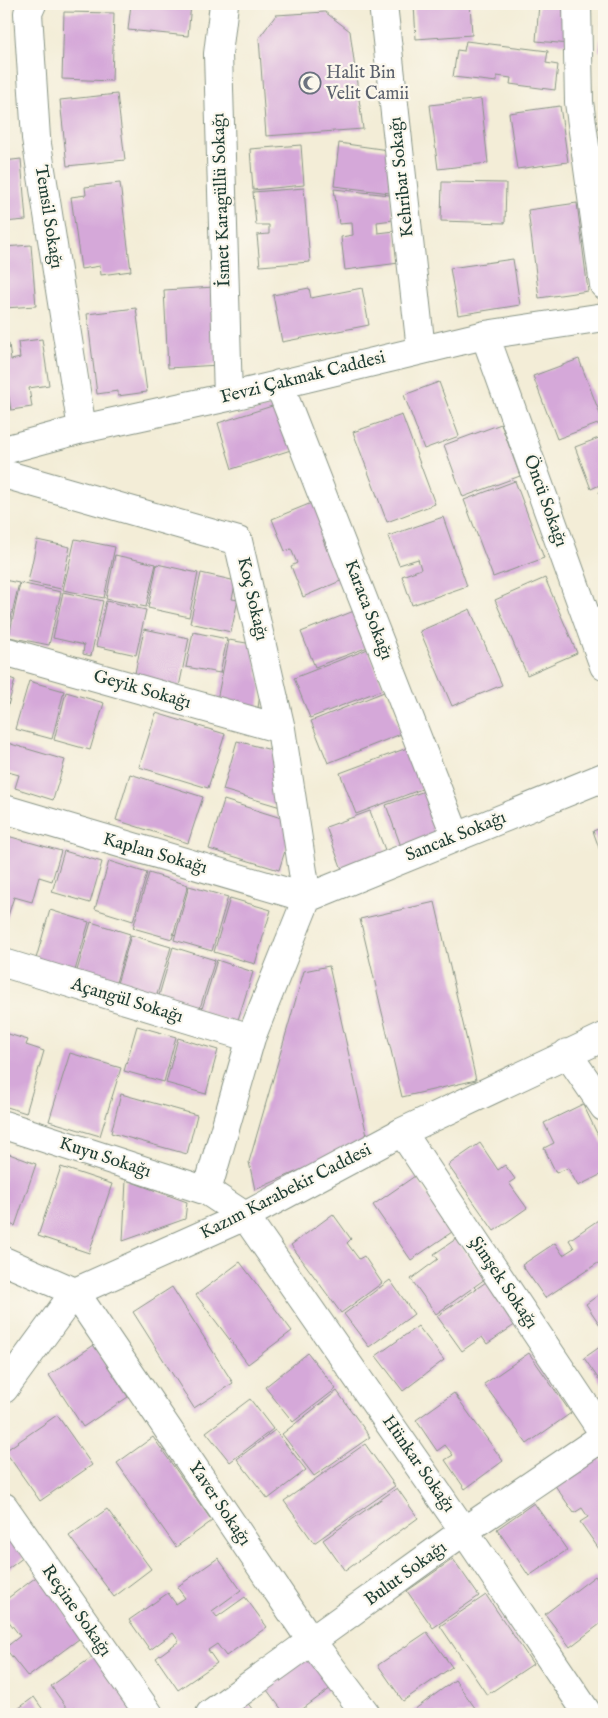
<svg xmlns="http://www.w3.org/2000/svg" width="608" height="1718" font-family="'IM FELL English',serif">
<rect width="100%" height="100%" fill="#fbf7ec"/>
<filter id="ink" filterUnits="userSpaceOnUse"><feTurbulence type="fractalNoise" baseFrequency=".02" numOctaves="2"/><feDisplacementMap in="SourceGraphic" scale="10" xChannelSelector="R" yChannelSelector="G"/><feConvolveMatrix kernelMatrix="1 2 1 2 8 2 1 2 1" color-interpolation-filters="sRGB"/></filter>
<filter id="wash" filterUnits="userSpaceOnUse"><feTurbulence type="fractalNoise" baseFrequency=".0096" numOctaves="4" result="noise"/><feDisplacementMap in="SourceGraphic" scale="20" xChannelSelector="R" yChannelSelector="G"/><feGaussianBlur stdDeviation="1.12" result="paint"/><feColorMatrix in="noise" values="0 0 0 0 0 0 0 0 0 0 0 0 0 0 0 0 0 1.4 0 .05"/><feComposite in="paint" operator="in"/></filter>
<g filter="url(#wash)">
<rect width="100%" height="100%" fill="#f3edd7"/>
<g id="blocks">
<path fill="#d5a8d9" d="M131 4H191L188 36 128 30Z
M414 4H470L472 35 416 39Z
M539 4H574L570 44 536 41Z
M64 12 114 13 112 81 62 79Z
M325 12 350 31 363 129 266 136 259 38 276 15Z
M603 20H604V51H599Z
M466 41 548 51 546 63 558 65 555 90 510 84 511 78 497 76V82L453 77 457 50 464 51Z
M117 94 125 160 67 166 60 100Z
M481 99 488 163 438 169 430 105Z
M560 106 568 162 517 169 509 113Z
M339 143 395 151 390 193 334 186Z
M301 145 304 185 253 190 250 149Z
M21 159 26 220 4 222V161Z
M442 182 506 183 505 223 441 221Z
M120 183 131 271 101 275 100 266 81 269 71 197 86 195 85 187Z
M304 188 310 262 260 266 257 235 269 234V225H256L253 192Z
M334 189 390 195 393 220 377 222 378 233 395 231 399 263 345 270 341 237 353 235 352 223 339 224Z
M577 203 588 291 539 298 528 210Z
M31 245 36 306 4 308V247Z
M513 259 520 305 458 315 450 268Z
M215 287 219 365 168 368 164 290Z
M309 288 311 298 362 288 369 325 282 342 273 295Z
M136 308 147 392 118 396V391L97 394 87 314Z
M42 339 49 385 29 388 32 407 11 410 8 392H4V344H9L11 360 20 358 18 342Z
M579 359 603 422 557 439 533 376Z
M439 382 459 436 424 449 404 395Z
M285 402 300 447 232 469 218 423Z
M402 415 435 504 387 522 353 432Z
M501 424 520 476 463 497 444 445Z
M604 436V483L591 489 575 447Z
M515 481 544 558 493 577 464 500Z
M604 490V505L599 492Z
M314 502 328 537 323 540 327 551 333 549 345 579 303 597 291 566 297 563 291 549 285 551 272 519Z
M443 517 467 586 412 605 402 576 421 569 418 559 399 565 388 536Z
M75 539 115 547 104 598 63 590Z
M37 540 70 547 61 589 28 582Z
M115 555 156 564 146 607 106 599Z
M157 564 198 573 189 617 148 608Z
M201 573 236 581 232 599 238 600 231 632 190 623Z
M545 578 577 653 527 675 495 600Z
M4 580 19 583 8 631 4 630Z
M20 583 61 592 49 645 9 637Z
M63 592 103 601 91 656 83 654 84 645 53 638Z
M106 601 146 610 136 655 96 646Z
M470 609 502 685 452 706 420 631Z
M354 611 368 647 315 667 301 632Z
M144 629 189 638 179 687 134 678Z
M193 632 227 639 220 673 186 667Z
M229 640 252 644 261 688 258 708 217 700Z
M368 649 384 689 310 718 294 678Z
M4 676 15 680 4 720Z
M29 681 64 691 52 739 15 729Z
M66 692 104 703 90 750 54 740Z
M384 692 401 734 328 763 311 721Z
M156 713 225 734 208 788 139 767Z
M237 741 275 751 284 808 223 790Z
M4 742 65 760 53 800 15 788 19 775 8 772 4 783Z
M407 748 422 789 356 814 340 773Z
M130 774 203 797 188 843 116 820Z
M430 789 448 836 403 852 386 805Z
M224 800 294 822 279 870 209 849Z
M370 811 387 855 343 872 326 827Z
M604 827V862L593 831Z
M4 835 61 851 52 881 39 877 32 902 14 897 5 925H4Z
M64 851 102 862 90 903 52 892Z
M109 861 147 873 133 921 95 909Z
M149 873 188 885 172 939 133 928Z
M189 886 228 897 212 951 174 940Z
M230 898 271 910 255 964 214 952Z
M435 902 476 1080 402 1097 360 919Z
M50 910 89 922 74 974 35 962Z
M91 922 130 934 115 986 76 974Z
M131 935 171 947 156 998 116 987Z
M173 947 215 960 199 1011 158 999Z
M217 960 253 972 237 1023 201 1012Z
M329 966 368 1140 255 1190 249 1162 304 971Z
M137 1026 176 1037 164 1082 124 1071Z
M5 1033 28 1040 26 1045 44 1051 26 1113 4 1106V1039Z
M178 1038 218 1050 206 1094 166 1083Z
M70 1053 121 1068 100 1136 49 1121Z
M121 1094 197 1115 187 1154 111 1133Z
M583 1104 604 1148V1173L578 1186 568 1168 556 1173 544 1148 554 1143 544 1123Z
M480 1143 498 1170 505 1165 515 1179 509 1183 527 1208 494 1231 448 1165Z
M4 1152 36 1164 15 1226 4 1222Z
M61 1167 112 1184 89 1253 38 1236Z
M415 1176 452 1232 411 1260 373 1205Z
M126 1180 187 1202 185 1219 123 1241Z
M333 1214 351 1239 347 1243 359 1259 364 1256 382 1283 341 1313 291 1245Z
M604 1216V1259L545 1298 522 1265 555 1243 563 1255 574 1248 569 1240Z
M456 1239 485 1279 436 1314 411 1279 438 1259 434 1254Z
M240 1262 292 1331 248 1364 196 1295Z
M390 1280 414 1314 369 1347 344 1314Z
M486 1282 516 1324 487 1344 482 1337 462 1351 437 1316Z
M172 1287 233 1383 194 1408 133 1312Z
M604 1291V1331L586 1304Z
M418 1326 444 1360 403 1391 376 1356Z
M604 1344V1387L584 1358Z
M94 1345 128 1397 83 1427 49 1375Z
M308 1353 336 1389 293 1422 265 1387Z
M529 1353 571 1413 527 1444 484 1384Z
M337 1391 370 1437 314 1476 282 1434Z
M454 1393 503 1461 465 1489 445 1460 453 1455 445 1445 437 1451 416 1420Z
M250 1399 273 1429 230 1462 206 1432Z
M57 1415 92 1465 40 1501 5 1451Z
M275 1430 306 1470 268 1499 237 1459Z
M153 1437 212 1521 176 1547 117 1463Z
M365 1444 395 1486 314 1543 284 1501Z
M597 1454 604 1464V1545L599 1549 580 1522 588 1517 582 1508 574 1513 554 1484Z
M397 1488 418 1518 345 1571 323 1540Z
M534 1503 567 1550 529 1576 497 1529Z
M107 1509 151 1569 114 1597 69 1536Z
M4 1529 24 1557 4 1572Z
M218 1558 241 1590 212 1611 217 1617 245 1597 267 1627 226 1656 217 1644 208 1650 217 1663 178 1690 156 1658 179 1641 173 1633 150 1650 129 1620 168 1593 176 1604 185 1598 177 1587Z
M453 1559 479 1596 433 1628 407 1591Z
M39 1575 83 1636 28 1677 5 1648 20 1636 4 1615V1601Z
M595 1576 604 1588V1621L570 1647 545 1614Z
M486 1595 533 1664 487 1695 440 1626Z
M427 1632 452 1667 403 1701 378 1665Z
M311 1651 335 1685 296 1714H285L264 1686Z
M95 1655 138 1714H80L75 1707 69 1711 51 1686Z
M455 1680 478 1712 474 1714H413L411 1712Z
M34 1697 46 1714H11Z
M246 1701 256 1714H228Z"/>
</g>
</g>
<g filter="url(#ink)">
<use href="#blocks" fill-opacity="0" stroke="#899586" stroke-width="1"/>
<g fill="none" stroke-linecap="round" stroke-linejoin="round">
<g stroke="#899586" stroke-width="30">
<path id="street" d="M32 4 28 13 36 138 82 429
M224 4 218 54 228 397
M383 4 421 350
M577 4 579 102 604 285
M485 335 604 666
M279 384 456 837
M4 450 82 429 228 397 485 335 604 317
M4 474 238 541 281 729 307 898
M4 651 281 729
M4 809 307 898
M307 898 251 1038 207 1191 245 1216 464 1531 588 1714
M307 898 604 777
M4 963 251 1038
M567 1053 604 1107
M4 1125 207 1191
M402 1132 604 1434
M4 1261 75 1292 312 1642 366 1714
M4 1389 75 1292 245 1216 402 1132 604 1037
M4 1507 149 1714
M210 1714 464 1531 604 1436"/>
</g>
<use href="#street" stroke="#fff" stroke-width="28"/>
</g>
</g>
<defs>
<g id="mosque-ring" transform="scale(1.125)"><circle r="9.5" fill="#fbf7ec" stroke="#6b7280" stroke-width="1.5"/><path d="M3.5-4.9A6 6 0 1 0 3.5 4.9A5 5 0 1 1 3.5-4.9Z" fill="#6b7280"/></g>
</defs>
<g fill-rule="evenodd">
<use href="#mosque-ring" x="310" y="83"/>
</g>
<g text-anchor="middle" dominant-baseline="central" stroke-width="4.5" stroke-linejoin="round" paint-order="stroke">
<g font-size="18" fill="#5b616d" stroke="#fbf7ec" text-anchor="start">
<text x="326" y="73">Halit Bin<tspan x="326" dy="21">Velit Camii</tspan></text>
</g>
<g font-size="18" fill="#1f3d34" stroke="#fbf7ec">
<text transform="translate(402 177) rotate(-96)">Kehribar Sokağı</text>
<text transform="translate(222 200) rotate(-92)">İsmet Karagüllü Sokağı</text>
<text transform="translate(48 217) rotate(81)">Temsil Sokağı</text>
<text transform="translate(303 378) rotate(-14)">Fevzi Çakmak Caddesi</text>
<text transform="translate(545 501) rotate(70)">Öncü Sokağı</text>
<text transform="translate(252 599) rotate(77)">Koç Sokağı</text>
<text transform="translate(368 610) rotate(69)">Karaca Sokağı</text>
<text transform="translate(142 690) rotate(16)">Geyik Sokağı</text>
<text transform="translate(456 837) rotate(-22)">Sancak Sokağı</text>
<text transform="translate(155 854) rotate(16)">Kaplan Sokağı</text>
<text transform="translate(127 1001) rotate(17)">Açangül Sokağı</text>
<text transform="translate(105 1158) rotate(18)">Kuyu Sokağı</text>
<text transform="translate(286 1192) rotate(-27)">Kazım Karabekir Caddesi</text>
<text transform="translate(503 1283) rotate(56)">Şimşek Sokağı</text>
<text transform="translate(418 1464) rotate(55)">Hünkar Sokağı</text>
<text transform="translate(219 1504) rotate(56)">Yaver Sokağı</text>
<text transform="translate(406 1574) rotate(-36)">Bulut Sokağı</text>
<text transform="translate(76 1611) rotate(55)">Reçine Sokağı</text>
</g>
</g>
<rect width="608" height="1718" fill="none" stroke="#fbf7ec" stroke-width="20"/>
</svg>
